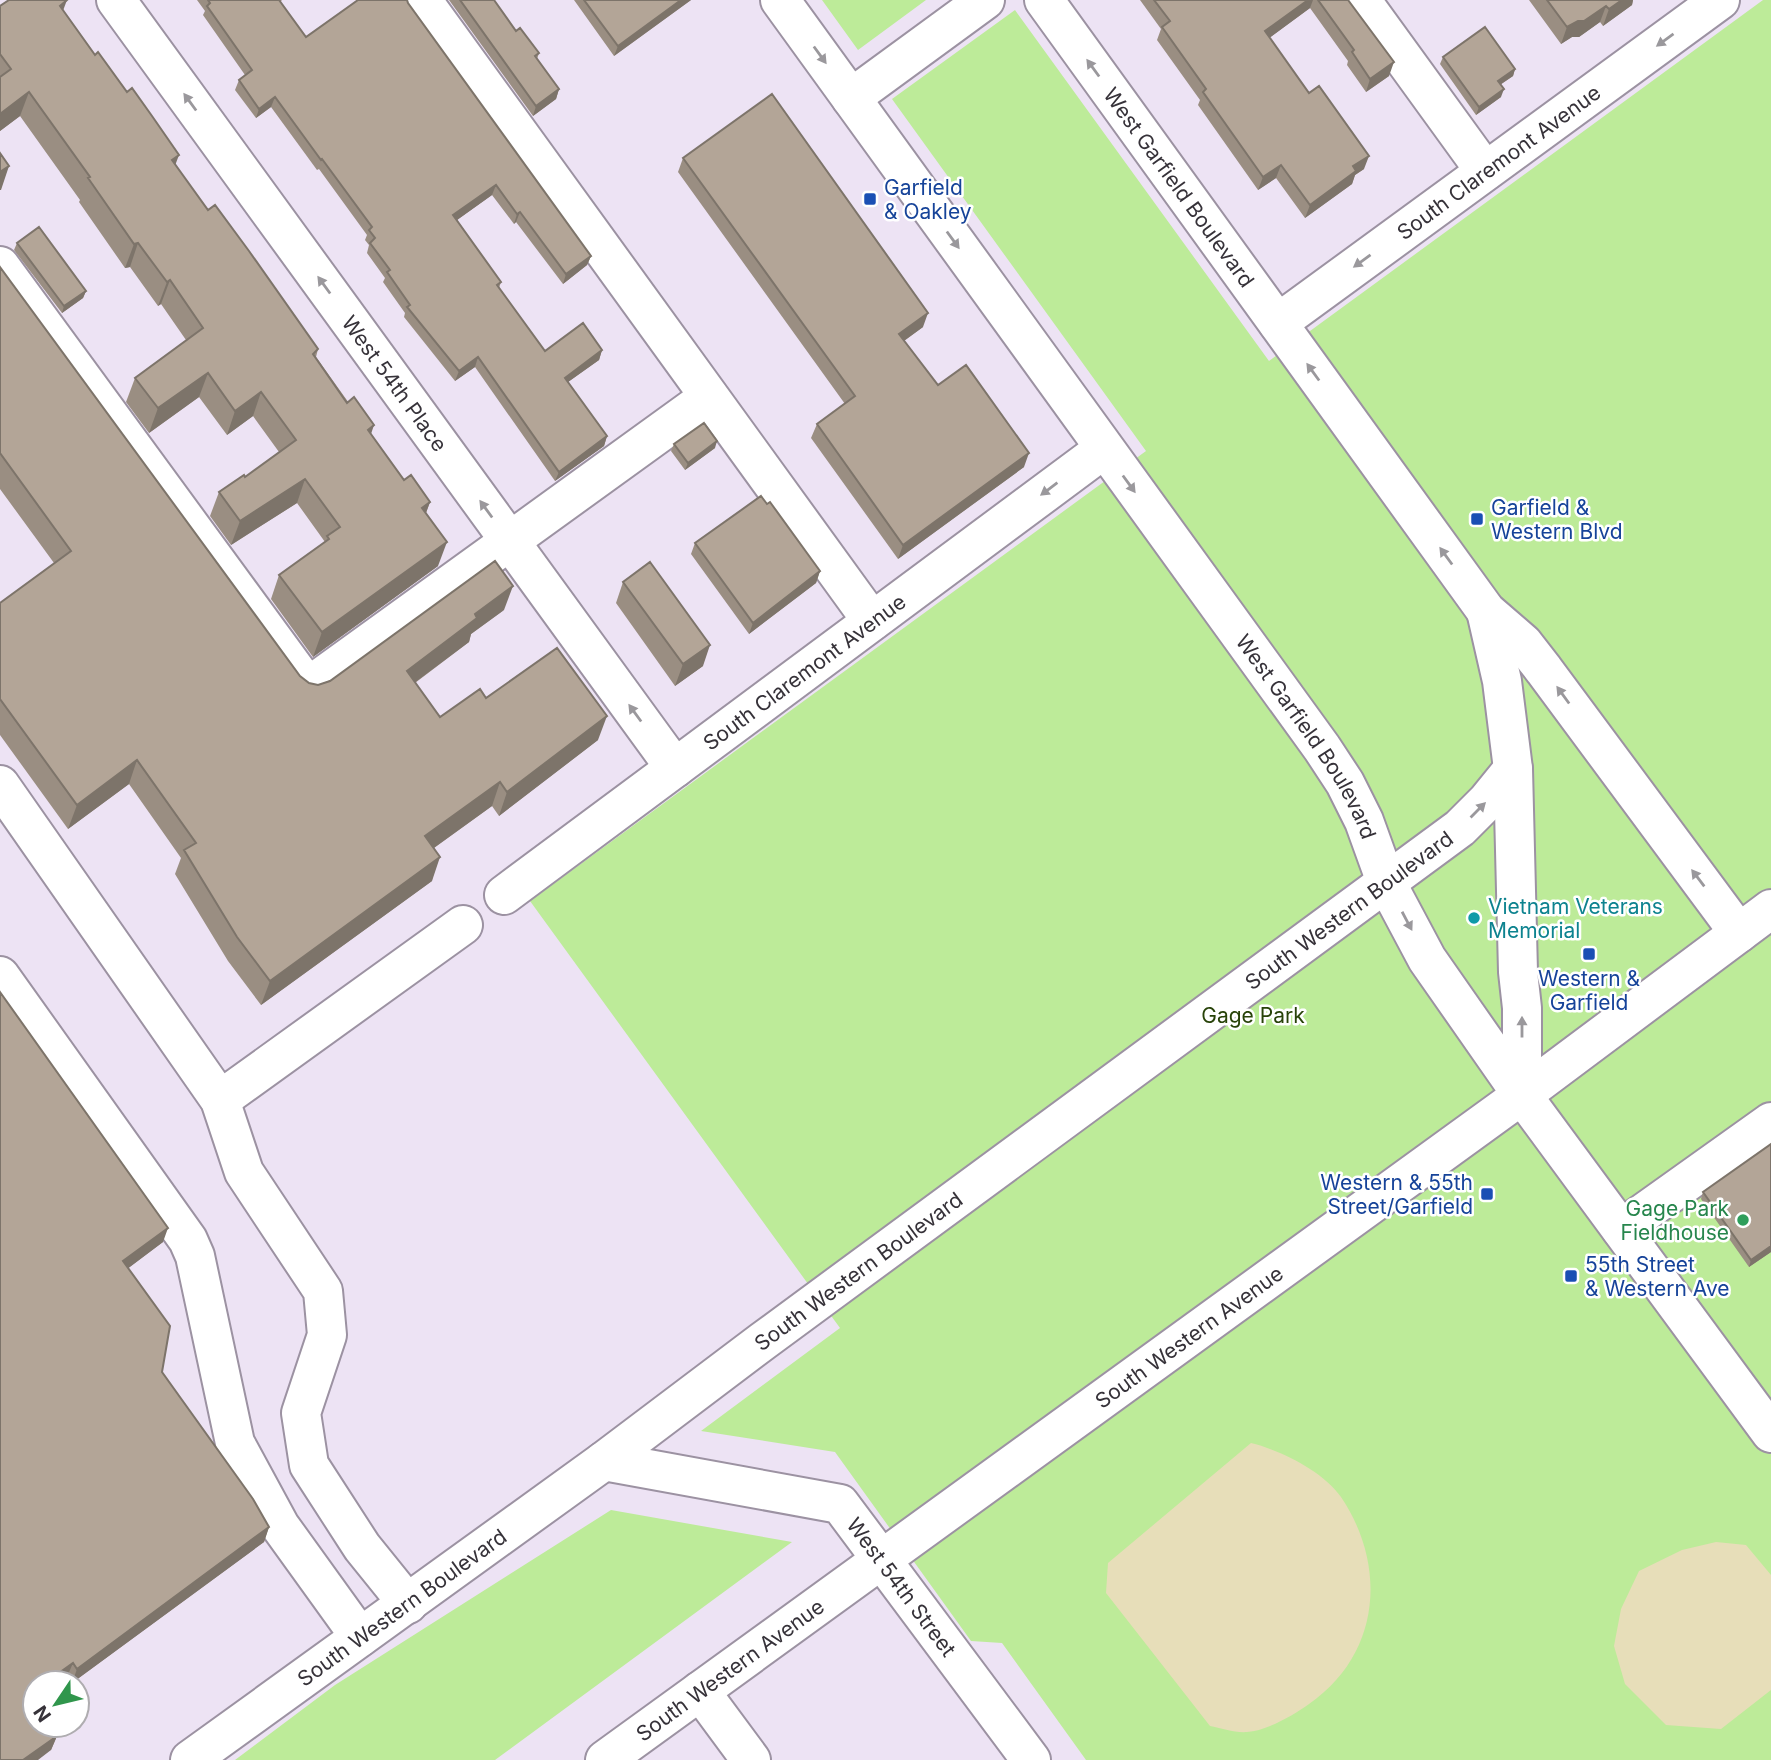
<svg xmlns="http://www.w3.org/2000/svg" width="1771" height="1760" font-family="Inter,sans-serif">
<rect width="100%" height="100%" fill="#ede3f4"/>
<path fill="#bdeb99" d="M822 0H926L858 50Z
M1763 0H1771V1760H1086L1002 1643 971 1641 835 1452 701 1431 840 1328 530 901 1146 451 892 99 1015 10 1269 361Z
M611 1510 792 1542 495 1760H235L335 1685Z"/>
<path fill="#e7deb9" d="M1251 1443C1280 1450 1323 1471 1341 1497 1388 1567 1380 1655 1309 1704 1294 1715 1266 1731 1247 1732 1235 1733 1221 1728 1210 1726L1106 1593 1108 1563Z
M1716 1542 1746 1545 1771 1575V1690L1721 1729 1666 1725 1625 1684 1614 1646 1621 1609 1639 1571 1682 1550Z"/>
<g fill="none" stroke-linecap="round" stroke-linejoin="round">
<g stroke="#9c92a2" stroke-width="42">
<g id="minor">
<path id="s1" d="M116 0 675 768"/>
<path d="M422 0 872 621"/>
<path id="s2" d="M780 0 1322 748 1345 783 1364 821 1386 882 1427 959 1522 1095"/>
<path id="s3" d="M1044 0 1486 611 1523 643 1544 670 1739 933"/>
<path d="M1361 0 1485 171"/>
<path d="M851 98 985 0"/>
<path d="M0 266 308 687 709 397"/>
<path id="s4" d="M1278 323 1720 0"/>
<path d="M1486 611 1502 681 1513 769 1518 972 1522 1008V1095"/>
<path d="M0 785 220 1100 244 1172 323 1291 327 1335 301 1413 309 1465 362 1547 408 1604"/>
<path id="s5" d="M504 895 1104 449"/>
<path d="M0 976 188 1240 195 1256 235 1443 280 1526 360 1637"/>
<path d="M220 1100 463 925"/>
<path d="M1621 1229 1771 1122"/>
<path id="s6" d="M604 1461 840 1504 1031 1760"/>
<path d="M700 1691 751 1760"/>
<path id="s7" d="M190 1760 604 1461 763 1341 1460 828 1487 801 1513 769"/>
</g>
</g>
<g stroke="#9c92a2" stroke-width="42">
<g id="major">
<path d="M1522 1095 1771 1433"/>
<path id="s8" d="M605 1760 1522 1095 1771 909"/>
</g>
</g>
<use href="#minor" stroke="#fff" stroke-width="38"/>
<use href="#major" stroke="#fff" stroke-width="38"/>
</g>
<path fill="#9a8e82" d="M197 0H282L280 2 306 37 408 3 591 256 587 265 563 284 516 222 514 224 492 195 457 220 501 282 499 288 545 351 602 350 599 360 568 382 607 436 604 446 555 481 475 367 455 381 404 317 405 313 383 282 385 278 367 253 369 245 365 240 367 235 319 169 317 170 271 107 256 118 235 90 239 80 245 75 203 15 205 11Z
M449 0H494L516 31 539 53 537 59 559 89 556 99 533 116Z
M574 0H691L614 56Z
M1140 0H1348L1389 76 1366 92 1347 65 1348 61 1310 8 1269 38 1364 169 1355 175 1352 184 1305 218 1276 178 1258 190 1198 105 1200 100 1157 40 1161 29Z
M1529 0H1633L1632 5 1603 26 1600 22 1579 37H1572L1561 44Z
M0 6 63 10 208 210 318 349 316 357 404 480 430 502 426 513 438 566 313 657 271 599 279 575 325 542 297 503 231 545 210 516 219 492 245 477 279 452 253 416 227 435 199 397 149 433 126 402 135 378 186 340 161 304 158 306 130 267 125 268 79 202 80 200 20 116 0 131Z
M1443 57 1515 69 1513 76 1500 85 1501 97 1476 115 1440 64Z
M683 158 923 327 904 341 938 385 1024 467 898 559 811 438 817 424 845 404 678 172Z
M17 243 86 291 83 298 62 313 14 250Z
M0 267 300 676 309 683 318 685 504 610 471 634 469 642 415 683 440 717 486 698 598 740 499 816 492 806 434 848 432 881 261 1005 228 961 175 874 181 858 129 784 68 829 0 735V603L54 563 0 489Z
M674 444 715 448 685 470 671 451Z
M695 543 820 571 816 583 749 634 691 554Z
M623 582 703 666 675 686 616 603Z
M0 992 163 1242 128 1268 162 1372 269 1527 264 1542 72 1683 67 1677 35 1683V1701L32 1703 57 1736 51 1750 0 1760Z
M1771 1144V1252L1749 1267 1701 1199 1703 1192Z"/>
<path fill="#7d746a" d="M67 0 58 24 60 6Z
M681 0H691L614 56 618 46Z
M1308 0H1313L1310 8 1260 45 1265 31Z
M1622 0H1633L1632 5 1603 26 1609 9Z
M1606 6 1600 22 1579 37H1572L1561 44 1567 27Z
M1394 62 1389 76 1366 92 1370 79Z
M1515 69 1513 76 1495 88 1498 81Z
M559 89 556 99 533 116 536 106Z
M1504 89 1501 97 1476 115 1479 107Z
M29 92 20 116 0 131V114Z
M275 97 271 107 256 118 259 109Z
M179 155 170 179 172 160Z
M1369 156 1364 169 1355 175 1352 184 1305 218 1310 205 1353 166Z
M1281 165 1276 178 1258 190 1263 177Z
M9 166 1 190H0V172Z
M496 185 492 195 450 225 453 215Z
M520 212 516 222 514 224 517 214Z
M138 243 130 267 125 268 134 244Z
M591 256 587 265 563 284 566 274Z
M170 280 161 304 158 306 167 282Z
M86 291 83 298 62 313 64 306Z
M928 313 923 327 894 348 899 334Z
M602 350 599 360 561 387 565 378Z
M478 357 475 367 455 381 459 371Z
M208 373 199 397 149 433 158 408Z
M261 392 253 416 227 435 235 411Z
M374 425 366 449 368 430Z
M607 436 604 446 555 481 559 472Z
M717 441 715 448 685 470 688 463Z
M1029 453 1024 467 898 559 903 545Z
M305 479 297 503 231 545 240 521Z
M430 502 421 526 422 508Z
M447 542 438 566 313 657 322 632Z
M820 571 816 583 749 634 753 623Z
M513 586 504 610 471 634 469 642 398 695 407 671 475 614Z
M710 645 703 666 675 686 683 664Z
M607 716 598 740 499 816 507 792Z
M137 760 129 784 68 829 77 805Z
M500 782 492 806 417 860 425 836Z
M440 857 432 881 261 1005 270 981Z
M168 1228 163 1242 118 1276 123 1261Z
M1771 1246V1252L1749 1267 1751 1260Z
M269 1527 264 1542 72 1683 77 1669Z
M73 1663 67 1677 59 1683H45Z
M35 1690V1701L22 1710 27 1696Z
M57 1736 51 1750 38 1760H23Z"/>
<path fill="#b3a597" stroke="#7d746a" stroke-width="2" d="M9 0H67L60 6 95 55 98 52 127 92 132 88 152 116 179 155 172 160 208 210 215 205 249 251 318 349 313 354 347 403 354 397 374 425 368 430 404 480 411 475 430 502 422 508 447 542 322 632 279 575 329 539 327 536 340 527 305 479 240 521 219 492 244 475 245 477 296 440 261 392 235 411 208 373 158 408 135 378 203 328 170 280 167 282 138 243 134 244 88 178 90 177 29 92 0 114V77L11 69 0 54V6Z
M208 0H279L306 37 358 0H407L408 3 591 256 566 274 520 212 517 214 496 185 453 215 501 282 497 285 545 351 583 323 602 350 565 378 607 436 559 472 478 357 459 371 407 307 410 305 387 272 390 270 370 243 375 238 369 230 372 227 322 159 321 160 275 97 259 109 239 80 252 70 207 6 210 3Z
M460 0H494L516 31 520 28 539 53 535 56 559 89 536 106Z
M584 0H681L618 46Z
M1154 0H1308L1265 31 1309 93 1319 86 1369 156 1353 166 1356 171 1310 205 1281 165 1263 177 1203 92 1206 89 1162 27 1170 21Z
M1318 0H1348L1394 62 1370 79 1352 52 1354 50Z
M1547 0H1622L1609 9 1606 6 1584 21H1578L1567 27Z
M1485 27 1515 69 1498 81 1504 89 1479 107 1443 57Z
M772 94 928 313 899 334 938 385 966 365 1029 453 903 545 817 424 855 396 683 158Z
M0 153 9 166 0 172Z
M39 227 86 291 64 306 17 243Z
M0 267 300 676 309 683 318 685 330 681 495 561 513 586 475 614 477 618 407 671 440 717 480 689 486 698 557 648 607 716 507 792 500 782 425 836 440 857 270 981 237 937 184 850 196 843 137 760 77 805 0 699V603L71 551 0 453Z
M704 423 717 441 688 463 674 444Z
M761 496 767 504 770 502 820 571 753 623 695 543Z
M650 562 710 645 683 664 623 582Z
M0 992 168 1228 123 1261 170 1326 162 1372 253 1499 269 1527 77 1669 73 1663 45 1683H35V1690L27 1696 35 1706V1725H48L57 1736 23 1760H0Z
M1771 1144V1246L1751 1260 1703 1192Z"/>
<defs><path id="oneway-solid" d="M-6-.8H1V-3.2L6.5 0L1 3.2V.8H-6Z" transform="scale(1.75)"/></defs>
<g fill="#9a989c">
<use href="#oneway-solid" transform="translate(1665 40) rotate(144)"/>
<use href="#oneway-solid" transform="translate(820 55) rotate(54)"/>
<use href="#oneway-solid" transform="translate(1093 68) rotate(-126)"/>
<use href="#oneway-solid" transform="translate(190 102) rotate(-126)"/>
<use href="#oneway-solid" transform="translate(953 240) rotate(54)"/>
<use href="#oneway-solid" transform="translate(1362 261) rotate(144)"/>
<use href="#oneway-solid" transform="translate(324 285) rotate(-126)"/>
<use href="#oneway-solid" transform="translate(1313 372) rotate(-126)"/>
<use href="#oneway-solid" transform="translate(1129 484) rotate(54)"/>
<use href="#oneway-solid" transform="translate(1049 489) rotate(143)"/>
<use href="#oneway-solid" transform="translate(486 509) rotate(-126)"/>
<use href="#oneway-solid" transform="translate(1446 556) rotate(-126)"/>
<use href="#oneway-solid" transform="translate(1563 695) rotate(-126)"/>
<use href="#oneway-solid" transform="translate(635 713) rotate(-126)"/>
<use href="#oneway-solid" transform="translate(1478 810) rotate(-45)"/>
<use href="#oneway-solid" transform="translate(1698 878) rotate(-127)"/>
<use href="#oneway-solid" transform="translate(1407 921) rotate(62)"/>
<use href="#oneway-solid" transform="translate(1522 1027) rotate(-90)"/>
</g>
<g fill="#1a4fb4" stroke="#fff" stroke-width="2.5">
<rect x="863" y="192" width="14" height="14" rx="3.5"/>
<rect x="1470" y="512" width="14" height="14" rx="3.5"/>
<rect x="1582" y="947" width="14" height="14" rx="3.5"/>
<rect x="1480" y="1187" width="14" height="14" rx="3.5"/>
<rect x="1564" y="1269" width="14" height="14" rx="3.5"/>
</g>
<circle fill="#0f9aa8" stroke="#fff" stroke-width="2.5" cx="1474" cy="918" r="7"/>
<circle fill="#2e9e5b" stroke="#fff" stroke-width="2.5" cx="1743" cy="1220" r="7"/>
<g text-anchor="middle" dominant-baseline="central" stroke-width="5" stroke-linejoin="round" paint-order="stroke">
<g font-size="21" fill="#363239" stroke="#fff">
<text stroke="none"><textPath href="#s4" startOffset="273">South Claremont Avenue</textPath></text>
<text stroke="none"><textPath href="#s3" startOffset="231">West Garfield Boulevard</textPath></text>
<text stroke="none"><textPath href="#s1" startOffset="474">West 54th Place</textPath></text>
<text stroke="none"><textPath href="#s5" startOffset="374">South Claremont Avenue</textPath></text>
<text stroke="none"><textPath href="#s2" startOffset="906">West Garfield Boulevard</textPath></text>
<text stroke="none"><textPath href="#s7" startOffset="1437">South Western Boulevard</textPath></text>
<text stroke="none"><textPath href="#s7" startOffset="828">South Western Boulevard</textPath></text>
<text stroke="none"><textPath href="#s8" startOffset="721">South Western Avenue</textPath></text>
<text stroke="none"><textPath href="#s6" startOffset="343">West 54th Street</textPath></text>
<text stroke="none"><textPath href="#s7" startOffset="261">South Western Boulevard</textPath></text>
<text stroke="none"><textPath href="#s8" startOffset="154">South Western Avenue</textPath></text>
</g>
<g font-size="21" fill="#164399" stroke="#fff" text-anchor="start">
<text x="884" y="187">Garfield<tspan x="884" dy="24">&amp; Oakley</tspan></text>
<text x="1491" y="507">Garfield &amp;<tspan x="1491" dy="24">Western Blvd</tspan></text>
<text x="1589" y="978" text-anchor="middle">Western &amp;<tspan x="1589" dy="24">Garfield</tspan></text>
<text x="1473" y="1182" text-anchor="end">Western &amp; 55th<tspan x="1473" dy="24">Street/Garfield</tspan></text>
<text x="1585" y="1264">55th Street<tspan x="1585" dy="24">&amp; Western Ave</tspan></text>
</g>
<g font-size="21" fill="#0d838f" stroke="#fff" text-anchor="start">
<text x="1488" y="906">Vietnam Veterans<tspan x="1488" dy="24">Memorial</tspan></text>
</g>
<g font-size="21" fill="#284309" stroke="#fff">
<text x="1253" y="1015">Gage Park</text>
</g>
<g font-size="21" fill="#27864d" stroke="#fff" text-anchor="end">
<text x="1729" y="1208">Gage Park<tspan x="1729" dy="24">Fieldhouse</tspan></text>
</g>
</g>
<g transform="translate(56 1704) rotate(235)"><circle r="33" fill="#ffffff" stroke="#afadb0" stroke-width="2"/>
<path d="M0-5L12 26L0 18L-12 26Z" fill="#30964c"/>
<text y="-10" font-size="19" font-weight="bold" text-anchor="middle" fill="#363239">N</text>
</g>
</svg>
